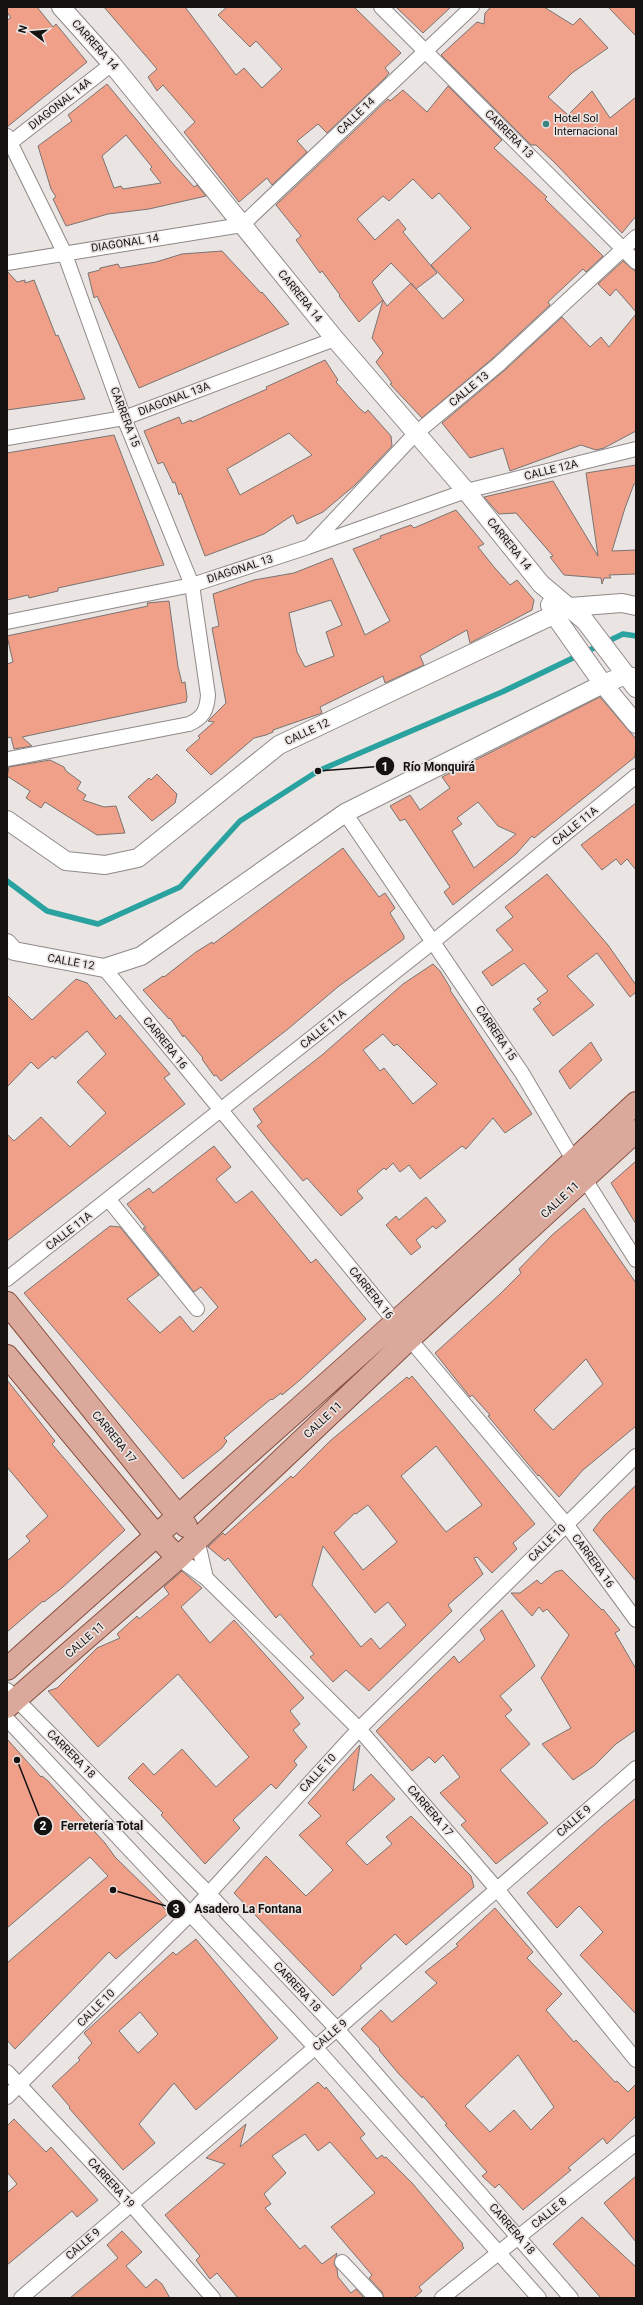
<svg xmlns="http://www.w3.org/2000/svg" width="643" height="2305" font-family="Roboto,sans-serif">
<rect width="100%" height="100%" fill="#eae4e2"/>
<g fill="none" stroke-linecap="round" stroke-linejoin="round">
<path stroke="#2aa29f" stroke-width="5.5" d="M7 881 47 911 98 924 180 887 240 821 318 771 502 692 623 634 636 636"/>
</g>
<path fill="#f0a089" stroke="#797472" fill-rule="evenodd" d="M7 7H37L53 27 56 24 87 62 7 127V20L11 18 7 12Z
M104 7H185L236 75 244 68 262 88 282 69 256 41 250 47 218 15 227 7H354L401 53 385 68 389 73 384 79 327 133 318 124 297 141 307 152 272 185 267 178 239 202 184 132 195 122 163 85 157 91 148 77 157 69Z
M396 7H451L423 33Z
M491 7H544L573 25 580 18 608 48 572 73 548 97 568 115 592 91 610 118 636 97V216L622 233 555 163 536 145H531L441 55 477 22 484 24 485 13Z
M608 7H636V36Z
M107 84 174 165 194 187 197 185 206 196 149 209 108 214 66 226 53 199 56 197 51 189 38 146 72 121 68 115ZM126 135 152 167 150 169 161 183 123 189 121 186 114 188 102 156Z
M448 86 502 140 494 148 547 197 545 199 603 256 586 272 583 269 548 302 550 305 493 358 422 418 390 384 392 383 376 362 383 353 372 338 383 300 387 306 411 283 443 319 464 300 431 265 471 228 439 193 432 199 413 179 389 201 383 196 357 219 375 240 398 219 406 229 403 232 437 273 416 289 391 263 372 282 383 300 359 322 339 296 340 295 322 271 320 273 296 240 301 236 276 205 388 99 390 101 403 90 427 112Z
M222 251 261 293 262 292 289 324 139 388 97 296 94 298 88 273 100 270V268L118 264 120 268 156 262 182 254Z
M623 261 636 272V312L616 289 610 296 598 284Z
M7 271 17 282 25 280V283L34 280 56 336 58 335 85 399 7 410Z
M636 314V431L604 448 596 450 581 445 510 471 503 448 470 458 442 423 505 370 562 317 590 347 601 337 609 347Z
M325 360 338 380 336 382 359 408 365 413 368 410 391 436 392 446 355 485 323 512 297 524 293 515 264 534 205 556 181 493 179 495 175 482 173 483 163 462 158 464 144 431 179 417 182 424 191 420 192 422 267 389 266 387ZM289 433 312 455 240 495 227 469Z
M114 435 164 565 58 588V591L29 598 28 595 7 600V453Z
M636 465V484H634L625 508 612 551 636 550V574L609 575 611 578H604L602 584 601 578 564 575 550 557 553 556 516 513 499 514 484 497 553 481 598 556 586 473Z
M456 510 484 544 478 547 494 567 510 585 517 580 534 600 532 610 470 643 467 630 420 656 424 665 385 683 383 676 320 707 322 713 273 730V732L266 735 254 738 211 775 186 750 200 738 198 736 214 722 208 721 226 703 212 628 219 626 213 594 254 580 294 573 332 558 365 635 390 621 353 549 381 538 380 536 411 525 414 528ZM331 600 342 625 326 632 334 656 305 667 297 652 289 613Z
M169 601 178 667 182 683 185 682 187 697 186 702 22 737 32 746 14 749 11 737 7 738V664L13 662 7 636 148 606 147 603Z
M600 697 636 739 635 757 534 838 532 836 516 854 453 905 444 892 450 887 405 819 400 821 390 806 410 795 420 810 450 788 442 777ZM478 802 498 826 516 834 474 868 452 831 462 824 457 818Z
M50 760 64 767 66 771 81 782 77 789 86 795 83 800 104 807 116 806 125 833 97 835 45 802 41 808 26 798 30 791 7 776 9 767Z
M157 774 177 794 175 803 152 821 128 797 149 778 151 780Z
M636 803V870L627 859 621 865 616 859 602 870 581 845Z
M343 848 379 897 385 893 395 908 390 913 404 936V939L339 986 288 1029 221 1081 216 1075 214 1076 202 1059 203 1058 184 1035 183 1037 170 1018 169 1019 143 990 163 976 164 977 196 952 212 942 213 944Z
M547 874 608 945 636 985V992L630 997 597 953 567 976 594 1005 553 1036 533 1009 541 1003 537 999 548 991 524 963 492 986 482 972 513 950 496 930 513 917 505 907Z
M433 964 440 971 451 989 450 990 532 1114 505 1133 493 1118 466 1149 462 1146 420 1179 409 1165 400 1172 393 1163 386 1170 384 1168 357 1191 363 1198 341 1216 307 1178 303 1181 273 1146 257 1126 262 1122 253 1109 322 1055 403 984ZM383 1034 394 1046 397 1044 437 1084 413 1104 384 1068 380 1071 363 1050Z
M76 979 87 983 116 1019 120 1015 170 1074 164 1078 185 1104 7 1241V1134L14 1141 41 1117 70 1147 106 1113 77 1082 106 1054 87 1031 55 1059 53 1056 38 1069 31 1062 7 1087V995L32 1020Z
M591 1042 602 1060 570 1089 559 1071Z
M214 1146 231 1167 216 1179 236 1203 252 1191 311 1263 316 1259 366 1319 300 1380 282 1395 281 1393 272 1400 271 1399 224 1438 227 1441 222 1448 183 1479 24 1293 110 1226 120 1227 159 1275 127 1299 160 1333 180 1316 193 1332 218 1307 201 1287 194 1292 143 1228H146L127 1204 149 1188 153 1193Z
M636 1161V1224L611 1183Z
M426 1197 446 1221 436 1229 433 1226 416 1240 421 1247 411 1255 386 1225 396 1216 399 1220Z
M584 1208 636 1283V1426L583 1470 559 1497 539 1475 538 1476 488 1416 490 1415 472 1395 470 1397 435 1353 499 1295 521 1273 519 1269 552 1235ZM586 1359 603 1384 553 1430 534 1410Z
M412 1376 535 1524 513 1543 517 1549 492 1573 477 1557 474 1558 483 1574 448 1605 452 1611 369 1691 346 1670 333 1682 310 1657 314 1654 280 1614 276 1618 228 1558 225 1561 208 1547 223 1533 225 1535 291 1476 293 1478 330 1441 366 1411 407 1377 409 1379ZM436 1446 482 1505 446 1532 401 1476ZM368 1505 397 1542 363 1570 334 1533 355 1513 356 1514ZM323 1546 375 1613 388 1602 406 1625 380 1649 371 1638 361 1647 312 1585Z
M7 1380 55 1441 52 1444 125 1530 63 1587 44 1602 43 1601 7 1632V1561L30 1541 26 1536 48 1516 7 1467Z
M636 1485V1581L593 1530 604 1516Z
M562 1570 602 1610 603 1609 620 1630 615 1633 636 1669V1730L616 1744 594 1766 573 1780 542 1744 571 1728 541 1678 569 1635 547 1609 543 1612 539 1607 532 1616 511 1593H520L537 1580 541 1584 555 1572Z
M182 1571 202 1588 181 1607 210 1643 234 1620 304 1698 290 1711 300 1724 293 1730 307 1747 294 1761 297 1765 276 1789 271 1784 233 1820 240 1828 205 1864 161 1815 163 1813 128 1778 143 1763 154 1775 182 1749 216 1787 249 1757 178 1674 98 1747 48 1691 57 1688 97 1648 120 1638 117 1634 137 1616 139 1619 169 1594 164 1587Z
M502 1610 535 1666 500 1696 512 1710 505 1716 530 1744 500 1770 548 1823 496 1864 461 1825 466 1821 440 1793 460 1777 443 1755 435 1763 429 1757 412 1771 376 1731 454 1656 459 1663 485 1639 480 1630Z
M7 1739 41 1777 42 1776 48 1781 105 1843 115 1857 163 1904 162 1906 169 1913 116 1959 109 1952 15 2049 7 2040V1963L108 1876 90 1857 7 1928Z
M360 1745 353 1791 371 1774 395 1799 346 1843 367 1865 392 1844 386 1837 411 1816 471 1876 474 1887 406 1945 395 1934 360 1966 362 1968 333 1996 234 1893 266 1856 306 1896 333 1870 299 1835 321 1816 308 1803Z
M636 1798V2014L580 1955 603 1932 582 1909 579 1906 557 1928 527 1893 603 1825Z
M495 1908 533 1952 527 1958 562 1994 546 2010 574 2042 576 2040 615 2082 617 2081 628 2092 636 2084V2116L607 2144 603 2138 568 2168 571 2170 523 2210 499 2184 495 2188 482 2176 487 2172 445 2125 447 2124 423 2096 422 2098 398 2073 379 2050 380 2049 361 2029 381 2010 392 2022 437 1983 425 1972 458 1946 456 1944ZM518 2055 554 2107 531 2130 514 2110 490 2132 465 2106Z
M196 1939 278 2038 196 2110 174 2083 139 2124 155 2143 123 2170 69 2108 70 2107 52 2086 80 2060 78 2058 92 2043 84 2033 173 1952 176 1955ZM140 2012 158 2034 138 2053 119 2031Z
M318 2082 325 2089 326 2087 365 2134 360 2138 377 2159 382 2155 384 2158 386 2157 413 2184 463 2244 462 2245 464 2248 419 2287 422 2291 414 2298H384L382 2292 369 2278 372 2275 331 2227 375 2193 330 2142 318 2151 305 2134 272 2156 286 2173 264 2194 271 2204 265 2208 300 2249 305 2245 322 2264 337 2253 334 2264 337 2269 338 2277 351 2293 356 2289 364 2298H238L217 2273 210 2279 196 2260 200 2256 165 2215 225 2164 206 2158 246 2124 240 2147Z
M14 2119 46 2152 51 2147 98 2200 77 2217 72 2211 7 2265V2193L17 2184 7 2172V2126Z
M636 2176V2242L604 2203Z
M582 2217 636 2267V2298H601L553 2244Z
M122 2231 142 2252 126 2266 146 2288 156 2279 162 2284 170 2298H70L118 2258 107 2245Z"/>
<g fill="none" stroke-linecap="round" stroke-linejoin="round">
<g stroke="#8f8988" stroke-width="16">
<path id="minor" d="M381 7 636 262
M7 136 64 252 124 418 192 585 208 695C207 710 203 718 189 724L8 759
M7 143H10L112 64
M7 263 242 225 472 7
M7 438 124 418 335 339
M310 546 415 434 499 364 636 237
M7 622 192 585 308 547 466 491 636 449
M345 813 522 1073 584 1178 636 1260
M104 968 396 1323 566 1524 636 1620
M109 1200 197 1309
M7 1279 434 941 636 776
M197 1539 206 1578
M178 1558 206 1578 359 1729 496 1888 636 2060
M7 1690 208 1893 337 2029 571 2298
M7 1719 315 2047 539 2298
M7 2072 130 2203 213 2298
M7 2097 191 1913 359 1729 636 1456
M342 2262 376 2298
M21 2298 337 2029 636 1768
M442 2298 636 2143"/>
</g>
<g stroke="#8f8988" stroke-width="20">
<path id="tertiary" d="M61 7 112 64 335 339 466 491 541 584 585 621 636 688
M550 605 555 616 603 684 636 724
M7 820 66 861 105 865 138 858 279 745 570 607 622 603 636 606
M7 943 14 951 104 968 141 956 345 813 603 684 626 675 636 678"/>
</g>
<g stroke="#854f40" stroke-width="24">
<path id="primary" d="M7 1303 186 1526
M7 1356 156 1535 178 1558
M7 1669C217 1480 430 1295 636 1103
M7 1707 178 1558 409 1339 636 1131"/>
</g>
<use href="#minor" stroke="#fff" stroke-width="14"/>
<use href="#tertiary" stroke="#fff" stroke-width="18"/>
<use href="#primary" stroke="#daa99b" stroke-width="22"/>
</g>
<circle fill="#3b8380" stroke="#eae4e2" stroke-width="1.5" cx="546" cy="124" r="4"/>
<g text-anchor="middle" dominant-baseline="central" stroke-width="3.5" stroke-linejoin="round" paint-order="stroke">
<g font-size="11" fill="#151312" stroke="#eae4e2">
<text transform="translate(95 45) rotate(48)">CARRERA 14</text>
<text transform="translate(60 104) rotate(-38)">DIAGONAL 14A</text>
<text transform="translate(356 116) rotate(-44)">CALLE 14</text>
<text transform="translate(509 134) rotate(45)">CARRERA 13</text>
<text transform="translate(125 243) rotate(-9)">DIAGONAL 14</text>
<text transform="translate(300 296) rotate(51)">CARRERA 14</text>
<text transform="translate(469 389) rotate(-40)">CALLE 13</text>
<text transform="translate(174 399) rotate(-21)">DIAGONAL 13A</text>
<text transform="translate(125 417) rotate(69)">CARRERA 15</text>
<text transform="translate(551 470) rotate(-14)">CALLE 12A</text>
<text transform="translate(509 544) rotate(51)">CARRERA 14</text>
<text transform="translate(240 569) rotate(-18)">DIAGONAL 13</text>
<text transform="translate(307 732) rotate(-25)">CALLE 12</text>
<text transform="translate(575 826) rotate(-39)">CALLE 11A</text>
<text transform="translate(71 962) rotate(10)">CALLE 12</text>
<text transform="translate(323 1029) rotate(-39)">CALLE 11A</text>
<text transform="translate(496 1033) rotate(56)">CARRERA 15</text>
<text transform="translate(165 1043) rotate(51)">CARRERA 16</text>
<text transform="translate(560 1200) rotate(-43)">CALLE 11</text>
<text transform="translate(69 1231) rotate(-38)">CALLE 11A</text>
<text transform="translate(371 1293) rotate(51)">CARRERA 16</text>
<text transform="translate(323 1420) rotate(-43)">CALLE 11</text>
<text transform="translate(114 1437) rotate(51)">CARRERA 17</text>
<text transform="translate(547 1543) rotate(-45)">CALLE 10</text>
<text transform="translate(593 1561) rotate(54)">CARRERA 16</text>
<text transform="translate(85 1640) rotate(-41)">CALLE 11</text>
<text transform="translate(71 1754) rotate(45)">CARRERA 18</text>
<text transform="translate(318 1773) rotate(-47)">CALLE 10</text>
<text transform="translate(430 1811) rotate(49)">CARRERA 17</text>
<text transform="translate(574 1821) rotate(-41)">CALLE 9</text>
<text transform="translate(297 1987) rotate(47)">CARRERA 18</text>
<text transform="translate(96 2008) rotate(-45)">CALLE 10</text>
<text transform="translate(330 2035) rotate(-41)">CALLE 9</text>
<text transform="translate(111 2183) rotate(47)">CARRERA 19</text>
<text transform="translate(549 2213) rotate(-39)">CALLE 8</text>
<text transform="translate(512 2229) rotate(49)">CARRERA 18</text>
<text transform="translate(83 2244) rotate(-41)">CALLE 9</text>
</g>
<g font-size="11" fill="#151312" stroke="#eae4e2" text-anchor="start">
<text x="554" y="118">Hotel Sol<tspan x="554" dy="13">Internacional</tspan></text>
</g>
</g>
<path fill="none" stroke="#151312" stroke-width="1.5" d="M318 771L385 766M17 1760L43 1826M113 1890L176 1909"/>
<g fill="#151312" stroke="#eae4e2" stroke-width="1.5">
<circle cx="318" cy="771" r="4"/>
<circle cx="17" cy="1760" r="4"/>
<circle cx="113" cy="1890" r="4"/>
<circle cx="385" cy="766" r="10"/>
<circle cx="43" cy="1826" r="10"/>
<circle cx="176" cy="1909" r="10"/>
</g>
<g font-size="12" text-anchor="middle" font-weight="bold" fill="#fff">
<text x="385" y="771">1</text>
<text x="43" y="1830">2</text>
<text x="176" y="1913">3</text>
</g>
<g font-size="12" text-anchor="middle" font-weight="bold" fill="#151312" stroke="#eae4e2" stroke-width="3.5" stroke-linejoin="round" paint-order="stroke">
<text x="439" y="771">Río Monquirá</text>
<text x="102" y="1830">Ferretería Total</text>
<text x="248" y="1913">Asadero La Fontana</text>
</g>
<rect width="643" height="2305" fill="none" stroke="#151312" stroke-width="16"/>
<g transform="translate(32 32) rotate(286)" stroke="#eae4e2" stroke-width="3" paint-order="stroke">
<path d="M0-3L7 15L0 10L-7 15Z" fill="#151312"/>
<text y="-6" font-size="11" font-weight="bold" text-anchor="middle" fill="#151312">N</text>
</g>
</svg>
